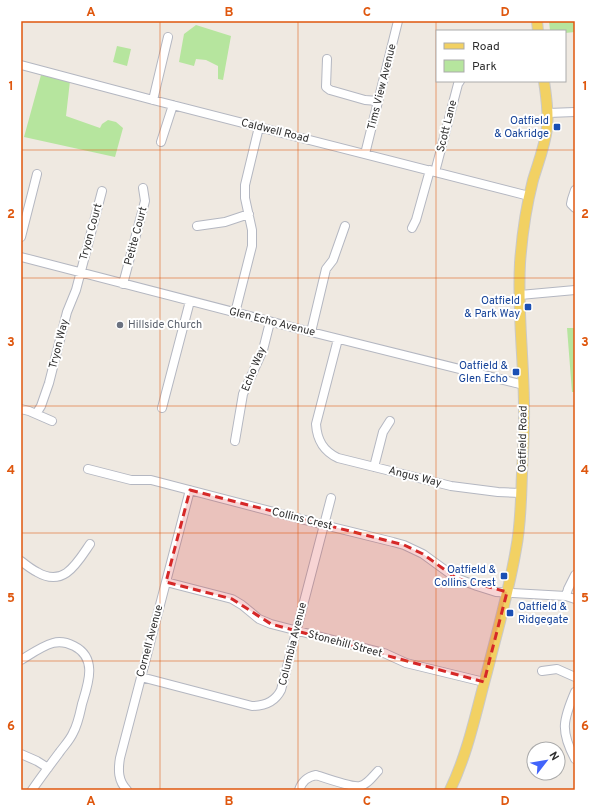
<svg xmlns="http://www.w3.org/2000/svg" width="596" height="811" font-family="Overpass,sans-serif">
<rect width="100%" height="100%" fill="#efe9e1"/>
<path fill="#b6e59e" d="M549 21H575V32L565 33V31H550Z
M196 25 231 36 223 80 218 79V66L206 60 196 59 194 66 179 62 184 34Z
M117 46 131 49 127 66 113 62Z
M41 75 70 81 66 116 100 128 102 124 108 120 116 122 123 128 115 157 24 137Z
M567 328H575V392H572Z"/>
<g fill="none" stroke-linecap="round" stroke-linejoin="round">
<g stroke="#b4b7c1" stroke-width="10">
<path id="minor" d="M327 59 326 87 330 90 365 100 378 101
M21 65 153 100 529 196
M153 100 168 37
M548 113 575 112
M161 142 173 105
M365 154 398 21
M435 172 458 84 460 81
M575 190 572 199 571 204 575 208
M197 226 225 222 249 214
M412 228 416 220 430 170
M21 237 37 174
M21 257 311 332 524 385
M123 284 145 201 143 188
M520 295 575 290
M235 313 252 246V230L245 198V185L259 127
M311 332 326 269 333 260 345 226
M338 339 316 424C317 440 323 451 338 458L451 486 498 492 521 493
M162 408 190 301
M21 409 29 411 52 421
M36 414 41 406 49 383 67 312 76 290 102 191
M235 441 243 394 263 350 270 322
M374 467 383 432 390 421
M88 469 131 480H151L324 525 393 542 404 545 423 554 456 578 477 586 496 592 566 596 575 599
M21 561C26 565 31 569 37 572 64 588 77 563 90 544
M166 582 232 599 242 605 259 619 271 624 384 653 406 663 484 682
M566 596 568 589 575 575
M21 660C31 654 42 646 53 643 60 641 68 643 74 646 98 658 88 684 82 704 80 713 78 724 73 733 70 740 64 746 59 753 50 765 41 777 32 790
M542 671 557 669 575 677
M141 677 252 706C265 706 275 702 281 690L331 498
M575 692C563 720 560 731 575 759
M21 754 37 761 48 768
M127 790C118 781 118 770 120 758L190 490
M299 790C302 781 307 777 316 775 325 778 353 788 360 786 367 785 373 776 378 771"/>
</g>
<g stroke="#c9c9c9" stroke-width="12">
<path id="major" d="M537 21 538 31
M450 790C468 753 476 712 487 672 497 632 509 591 516 549 521 524 521 498 522 473 523 455 524 437 524 419 525 367 517 315 520 263 522 235 526 207 533 180 538 163 545 146 547 128 549 112 546 96 544 81"/>
</g>
<use href="#minor" stroke="#fff" stroke-width="8"/>
<use href="#major" stroke="#f2d163" stroke-width="10"/>
</g>
<path fill="#d62828" fill-opacity="0.2" stroke="#d62828" stroke-width="3" stroke-dasharray="8 5" stroke-linejoin="round" d="M190 490 404 545 423 554 456 578 507 592 484 682 271 624 232 599 166 582Z"/>
<path fill="none" stroke="#df570e" stroke-width="1" stroke-opacity="0.55" d="M160 21V790M298 21V790M436 21V790M21 150H575M21 278H575M21 406H575M21 533H575M21 661H575"/>
<g fill="#1a4fb4" stroke="#fff" stroke-width="1.5">
<rect x="553" y="123" width="8" height="8" rx="2"/>
<rect x="524" y="303" width="8" height="8" rx="2"/>
<rect x="512" y="368" width="8" height="8" rx="2"/>
<rect x="500" y="572" width="8" height="8" rx="2"/>
<rect x="506" y="609" width="8" height="8" rx="2"/>
</g>
<circle fill="#6b7280" stroke="#fff" stroke-width="1.5" cx="120" cy="325" r="4"/>
<g text-anchor="middle" dominant-baseline="central" stroke-width="4" stroke-linejoin="round" paint-order="stroke">
<g font-size="11" fill="#2e2e2e" stroke="#fff">
<text transform="translate(382 87) rotate(-76)">Tims View Avenue</text>
<text transform="translate(447 126) rotate(-76)">Scott Lane</text>
<text transform="translate(275 131) rotate(14)">Caldwell Road</text>
<text transform="translate(91 232) rotate(-75)">Tryon Court</text>
<text transform="translate(136 236) rotate(-75)">Petite Court</text>
<text transform="translate(272 322) rotate(14)">Glen Echo Avenue</text>
<text transform="translate(59 344) rotate(-76)">Tryon Way</text>
<text transform="translate(254 369) rotate(-68)">Echo Way</text>
<text transform="translate(523 439) rotate(-89)">Oatfield Road</text>
<text transform="translate(415 477) rotate(14)">Angus Way</text>
<text transform="translate(302 519) rotate(14)">Collins Crest</text>
<text transform="translate(150 641) rotate(-75)">Cornell Avenue</text>
<text transform="translate(293 644) rotate(-76)">Columbia Avenue</text>
<text transform="translate(345 644) rotate(15)">Stonehill Street</text>
</g>
<g font-size="11" fill="#164399" stroke="#fff" text-anchor="end">
<text x="549" y="121">Oatfield<tspan x="549" dy="13">&amp; Oakridge</tspan></text>
<text x="520" y="301">Oatfield<tspan x="520" dy="13">&amp; Park Way</tspan></text>
<text x="508" y="366">Oatfield &amp;<tspan x="508" dy="13">Glen Echo</tspan></text>
<text x="496" y="570">Oatfield &amp;<tspan x="496" dy="13">Collins Crest</tspan></text>
<text x="518" y="607" text-anchor="start">Oatfield &amp;<tspan x="518" dy="13">Ridgegate</tspan></text>
</g>
<g font-size="11" fill="#5b616d" stroke="#fff" text-anchor="start">
<text x="128" y="325">Hillside Church</text>
</g>
</g>
<rect width="596" height="811" fill="none" stroke="#ffffff" stroke-width="44"/>
<rect x="436" y="30" width="130" height="52" fill="#ffffff" stroke="#ababab"/>
<rect x="444" y="43" width="20" height="6" fill="#f2d163" stroke="#ababab"/>
<text x="472" y="50" font-size="12" fill="#2e2e2e">Road</text>
<rect x="444" y="60" width="20" height="12" fill="#b6e59e" stroke="#ababab"/>
<text x="472" y="70" font-size="12" fill="#2e2e2e">Park</text>
<g transform="translate(546 761) rotate(59)"><circle r="19" fill="#ffffff" stroke="#ababab"/>
<path d="M0-3L7 15L0 10L-7 15Z" fill="#4264fb"/>
<text y="-6" font-size="11" font-weight="bold" text-anchor="middle" fill="#2e2e2e">N</text>
</g>
<rect x="22" y="22" width="552" height="767" fill="none" stroke="#df570e" stroke-width="1.5"/>
<g font-size="13" text-anchor="middle" font-weight="bold" fill="#df570e">
<text x="91" y="16">A</text>
<text x="229" y="16">B</text>
<text x="367" y="16">C</text>
<text x="505" y="16">D</text>
<text x="11" y="90">1</text>
<text x="585" y="90">1</text>
<text x="11" y="218">2</text>
<text x="585" y="218">2</text>
<text x="11" y="346">3</text>
<text x="585" y="346">3</text>
<text x="11" y="474">4</text>
<text x="585" y="474">4</text>
<text x="11" y="602">5</text>
<text x="585" y="602">5</text>
<text x="11" y="730">6</text>
<text x="585" y="730">6</text>
<text x="91" y="805">A</text>
<text x="229" y="805">B</text>
<text x="367" y="805">C</text>
<text x="505" y="805">D</text>
</g>
</svg>
